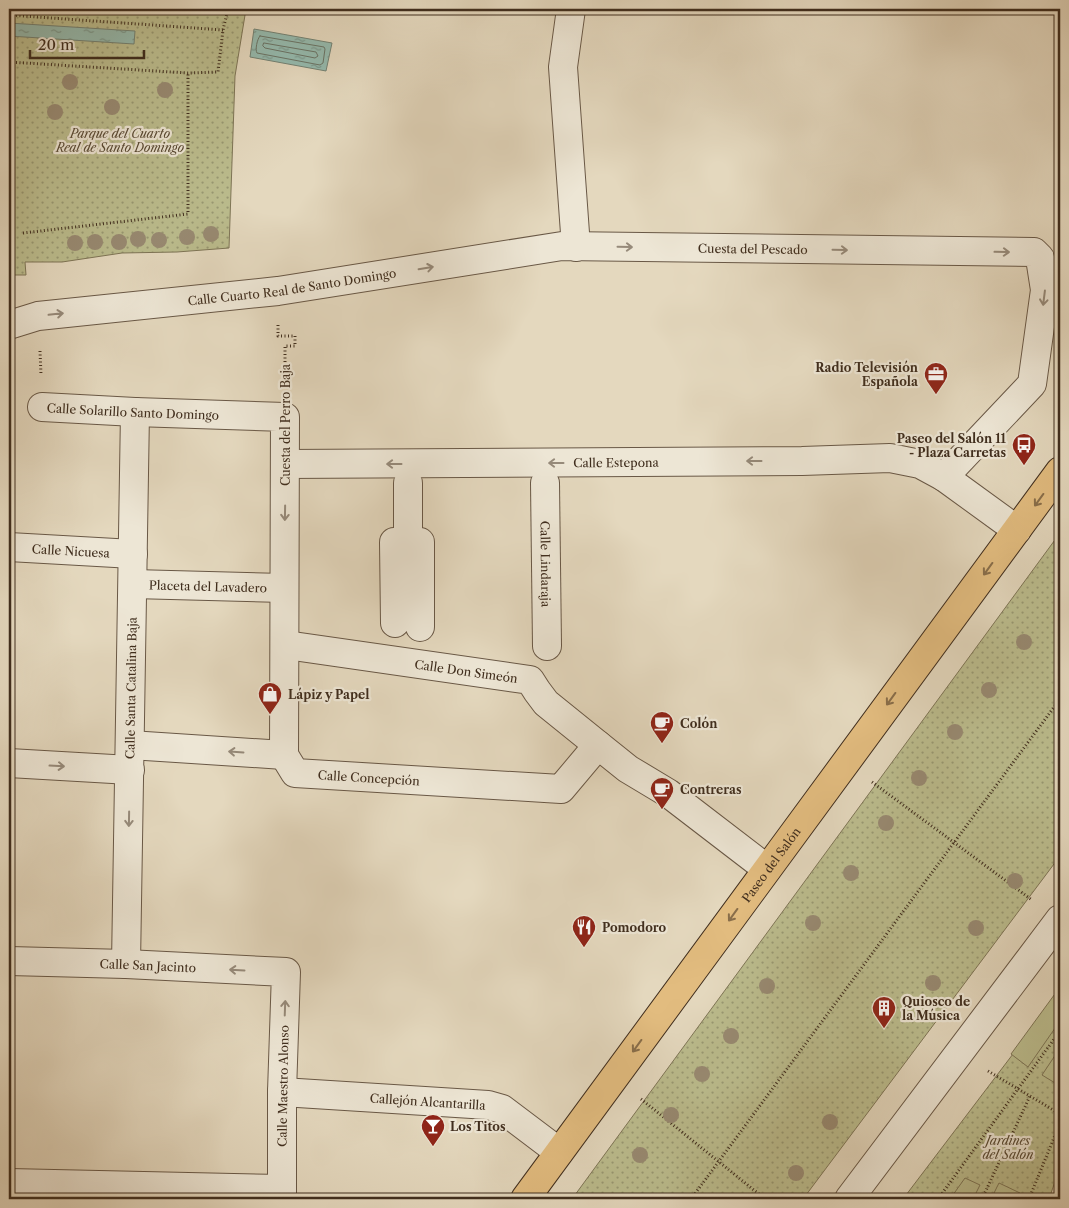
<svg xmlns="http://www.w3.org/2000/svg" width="1069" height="1208" font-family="'Libre Caslon Text',serif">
<defs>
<pattern id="grass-dots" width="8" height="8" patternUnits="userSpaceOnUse" patternTransform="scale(1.25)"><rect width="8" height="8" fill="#bbbc8d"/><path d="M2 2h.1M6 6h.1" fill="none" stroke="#999973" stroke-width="1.8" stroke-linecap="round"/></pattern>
<pattern id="water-ripples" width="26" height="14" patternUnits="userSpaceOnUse" patternTransform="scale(1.25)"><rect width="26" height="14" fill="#95baae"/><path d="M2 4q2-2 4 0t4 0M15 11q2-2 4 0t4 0" fill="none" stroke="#7b988d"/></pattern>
</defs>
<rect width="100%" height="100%" fill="#e4d8be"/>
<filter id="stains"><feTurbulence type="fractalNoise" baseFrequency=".004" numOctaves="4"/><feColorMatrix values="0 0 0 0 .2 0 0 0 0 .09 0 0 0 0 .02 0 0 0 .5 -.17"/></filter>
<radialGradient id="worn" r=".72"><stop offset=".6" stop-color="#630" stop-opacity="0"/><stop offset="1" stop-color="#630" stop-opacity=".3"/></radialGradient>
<path fill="url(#grass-dots)" stroke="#7e7556" d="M9 9H246L235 76 229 248 177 252 122 253 62 262H25L26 275H9Z
M1060 533V856L803 1199H572Z
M1060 992V1167L1049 1199H903Z"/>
<path fill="#bbbc8d" stroke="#7e7556" d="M1060 987V1021L1028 1067 1011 1054Z
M1060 1048V1086L1042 1075Z
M965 1178 980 1185 973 1199H950Z
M999 1183 1020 1193 1017 1199H991Z"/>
<path fill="url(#water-ripples)" stroke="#738274" d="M9 23 135 31 134 44 9 36Z
M254 29 332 43 326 71 250 57Z"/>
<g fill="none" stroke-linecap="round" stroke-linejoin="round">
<path stroke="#6a7466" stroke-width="1" d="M260 36 324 47 325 49 323 63 320 65 257 53C255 50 257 39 260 36Z
M264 43 316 52 318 56 315 58 265 48 263 46Z"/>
<g stroke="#695846" stroke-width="30">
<g id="street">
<path d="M571 9 563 67 576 247"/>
<path id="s1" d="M9 325 38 316 278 291 562 246 1034 252 1040 258 1045 290 1032 384 944 477"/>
<path id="s2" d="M42 407 135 412 285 417 284 755"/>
<path id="s3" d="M285 464 802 461 890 458 920 464 944 477 1017 530"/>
<path d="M408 483V542"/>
<path id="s4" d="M545 483 547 646"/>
<path id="s5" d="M9 547 133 554"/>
<path id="s6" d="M133 584 284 588"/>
<path d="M395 623 394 542H420V627"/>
<path id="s7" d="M286 645 530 680 537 691 546 703 598 745 628 769 668 793 767 869"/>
<path d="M130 745 284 755"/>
<path id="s8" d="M284 755 295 773 561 789 598 745"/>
<path d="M9 763 130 770"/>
<path id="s9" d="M9 961 126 964 286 972 282 1092V1199"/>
<path id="s10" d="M126 964 135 412"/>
<path id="s11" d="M282 1092 488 1105 502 1109 559 1152"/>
<path d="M9 1183 282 1189"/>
<path d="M849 1199 1060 919"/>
</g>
</g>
<g stroke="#402e1e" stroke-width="30">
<g id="primary">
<path id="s12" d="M525 1199 1060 471"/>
</g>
</g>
<path stroke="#402e1e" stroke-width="3" stroke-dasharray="1 2.5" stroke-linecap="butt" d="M9 15 223 30
M9 62 188 73 218 72 223 30 228 9
M23 233 188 214V73
M278 325V336H295V346H285V384
M40 351 41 375
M872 782 1032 900
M988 1071 1060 1114
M641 1099 765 1199
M691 1199 1060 699
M938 1199 1060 1031
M982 1199 1030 1096
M1029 1199 1060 1123"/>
<use href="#street" stroke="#ede6d5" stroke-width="28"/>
<use href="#primary" stroke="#e2bc7f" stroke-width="28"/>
</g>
<g fill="#988a72">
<circle cx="70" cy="82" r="8"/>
<circle cx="165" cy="90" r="8"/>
<circle cx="112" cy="107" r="8"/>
<circle cx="55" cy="112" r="8"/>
<circle cx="211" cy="234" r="8"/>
<circle cx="187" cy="237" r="8"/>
<circle cx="138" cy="239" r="8"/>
<circle cx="159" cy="240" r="8"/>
<circle cx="95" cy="242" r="8"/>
<circle cx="119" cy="242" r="8"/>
<circle cx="75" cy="243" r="8"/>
<circle cx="1024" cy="642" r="8"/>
<circle cx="989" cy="690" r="8"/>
<circle cx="955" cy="732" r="8"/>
<circle cx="919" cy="778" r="8"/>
<circle cx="886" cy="823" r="8"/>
<circle cx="851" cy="873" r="8"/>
<circle cx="1015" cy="881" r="8"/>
<circle cx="813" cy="923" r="8"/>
<circle cx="976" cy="928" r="8"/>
<circle cx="933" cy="983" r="8"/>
<circle cx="767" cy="986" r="8"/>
<circle cx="731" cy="1036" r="8"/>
<circle cx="702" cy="1074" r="8"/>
<circle cx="671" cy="1115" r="8"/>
<circle cx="830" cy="1122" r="8"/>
<circle cx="640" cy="1155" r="8"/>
<circle cx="796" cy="1173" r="8"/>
</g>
<defs><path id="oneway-shaft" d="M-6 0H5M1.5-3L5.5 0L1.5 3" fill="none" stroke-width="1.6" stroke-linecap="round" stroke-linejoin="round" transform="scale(1.25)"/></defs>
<g stroke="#968a7a">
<use href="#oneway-shaft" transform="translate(625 247) rotate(1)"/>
<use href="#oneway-shaft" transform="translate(840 250) rotate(1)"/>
<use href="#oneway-shaft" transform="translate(1002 252) rotate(1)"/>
<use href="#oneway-shaft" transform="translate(426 268) rotate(-9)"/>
<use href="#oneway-shaft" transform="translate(1044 298) rotate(97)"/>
<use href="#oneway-shaft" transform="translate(56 314) rotate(-6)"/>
<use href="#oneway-shaft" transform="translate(754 461) rotate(180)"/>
<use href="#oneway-shaft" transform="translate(556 463) rotate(180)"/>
<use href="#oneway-shaft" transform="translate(394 464) rotate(180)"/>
<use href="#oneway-shaft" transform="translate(285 513) rotate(91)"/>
<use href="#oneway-shaft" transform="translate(236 752) rotate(-176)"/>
<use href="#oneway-shaft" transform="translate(57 766) rotate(3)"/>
<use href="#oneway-shaft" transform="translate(129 819) rotate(91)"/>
<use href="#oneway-shaft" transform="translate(237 970) rotate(-177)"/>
<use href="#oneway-shaft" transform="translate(285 1008) rotate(-88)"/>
</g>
<g stroke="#896e4a">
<use href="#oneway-shaft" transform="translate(1039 500) rotate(126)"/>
<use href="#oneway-shaft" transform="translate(988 569) rotate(126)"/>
<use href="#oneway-shaft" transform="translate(891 699) rotate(126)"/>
<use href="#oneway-shaft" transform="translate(733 915) rotate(126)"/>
<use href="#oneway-shaft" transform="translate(637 1046) rotate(126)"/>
</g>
<defs>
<g id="office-pin" transform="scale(1.25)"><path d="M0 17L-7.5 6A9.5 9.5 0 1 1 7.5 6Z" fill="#8f2418" stroke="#ede6d5"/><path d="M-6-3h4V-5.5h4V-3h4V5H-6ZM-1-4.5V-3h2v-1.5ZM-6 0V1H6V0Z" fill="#fff"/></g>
<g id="bus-pin" transform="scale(1.25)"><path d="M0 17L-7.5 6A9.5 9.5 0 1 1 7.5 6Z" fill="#8f2418" stroke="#ede6d5"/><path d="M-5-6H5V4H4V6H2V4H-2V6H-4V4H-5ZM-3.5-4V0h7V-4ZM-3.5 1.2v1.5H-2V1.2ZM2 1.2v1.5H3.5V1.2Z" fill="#fff"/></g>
<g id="shop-pin" transform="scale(1.25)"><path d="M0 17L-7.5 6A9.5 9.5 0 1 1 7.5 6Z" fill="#8f2418" stroke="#ede6d5"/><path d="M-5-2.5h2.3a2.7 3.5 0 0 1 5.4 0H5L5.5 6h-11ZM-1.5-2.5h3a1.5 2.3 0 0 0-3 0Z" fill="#fff"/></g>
<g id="cafe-pin" transform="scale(1.25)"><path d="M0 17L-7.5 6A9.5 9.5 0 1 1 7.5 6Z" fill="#8f2418" stroke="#ede6d5"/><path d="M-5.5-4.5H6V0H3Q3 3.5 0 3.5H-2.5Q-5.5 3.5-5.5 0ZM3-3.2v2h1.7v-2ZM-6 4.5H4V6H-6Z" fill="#fff"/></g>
<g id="restaurant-pin" transform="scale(1.25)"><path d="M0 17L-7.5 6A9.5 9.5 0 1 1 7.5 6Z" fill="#8f2418" stroke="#ede6d5"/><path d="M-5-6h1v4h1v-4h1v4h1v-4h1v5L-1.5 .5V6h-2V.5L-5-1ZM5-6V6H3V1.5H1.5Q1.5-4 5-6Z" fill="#fff"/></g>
<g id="building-pin" transform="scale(1.25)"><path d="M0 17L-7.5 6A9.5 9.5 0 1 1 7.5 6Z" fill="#8f2418" stroke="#ede6d5"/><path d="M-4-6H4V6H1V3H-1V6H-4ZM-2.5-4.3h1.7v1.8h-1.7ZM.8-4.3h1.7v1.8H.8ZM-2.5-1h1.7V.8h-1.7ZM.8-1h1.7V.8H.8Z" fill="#fff"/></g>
<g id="bar-pin" transform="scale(1.25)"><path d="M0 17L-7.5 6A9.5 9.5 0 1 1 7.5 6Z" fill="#8f2418" stroke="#ede6d5"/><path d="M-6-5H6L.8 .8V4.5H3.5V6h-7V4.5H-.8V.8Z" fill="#fff"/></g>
</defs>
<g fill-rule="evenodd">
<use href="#office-pin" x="936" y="374"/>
<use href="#bus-pin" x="1024" y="445"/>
<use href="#shop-pin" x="270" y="694"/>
<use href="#cafe-pin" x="662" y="723"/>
<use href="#cafe-pin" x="662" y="789"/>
<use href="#restaurant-pin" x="584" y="927"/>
<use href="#building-pin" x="884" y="1008"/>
<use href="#bar-pin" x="433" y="1126"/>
</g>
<g text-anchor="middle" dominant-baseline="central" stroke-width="4.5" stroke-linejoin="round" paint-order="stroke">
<g font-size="12" font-style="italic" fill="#594a34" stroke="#ede6d5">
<text x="120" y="133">Parque del Cuarto<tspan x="120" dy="14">Real de Santo Domingo</tspan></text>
<text x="1008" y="1140">Jardines<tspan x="1008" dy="14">del Salón</tspan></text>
</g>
<g font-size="12" fill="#402e1e" stroke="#ede6d5">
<text stroke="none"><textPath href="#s1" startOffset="750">Cuesta del Pescado</textPath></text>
<text stroke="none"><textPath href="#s1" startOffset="286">Calle Cuarto Real de Santo Domingo</textPath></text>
<text stroke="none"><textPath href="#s2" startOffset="91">Calle Solarillo Santo Domingo</textPath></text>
<text transform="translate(285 425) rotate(-90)">Cuesta del Perro Baja</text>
<text stroke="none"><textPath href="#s3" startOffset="331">Calle Estepona</textPath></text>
<text stroke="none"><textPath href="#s5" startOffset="62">Calle Nicuesa</textPath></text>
<text stroke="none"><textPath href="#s4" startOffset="81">Calle Lindaraja</textPath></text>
<text stroke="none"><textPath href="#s6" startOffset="75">Placeta del Lavadero</textPath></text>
<text stroke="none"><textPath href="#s7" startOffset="182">Calle Don Simeón</textPath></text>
<text stroke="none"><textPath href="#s10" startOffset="276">Calle Santa Catalina Baja</textPath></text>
<text stroke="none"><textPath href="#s8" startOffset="95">Calle Concepción</textPath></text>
<text stroke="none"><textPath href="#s12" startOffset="415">Paseo del Salón</textPath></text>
<text stroke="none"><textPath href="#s9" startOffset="139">Calle San Jacinto</textPath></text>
<text transform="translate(283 1086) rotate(-89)">Calle Maestro Alonso</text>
<text stroke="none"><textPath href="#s11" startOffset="146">Callejón Alcantarilla</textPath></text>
</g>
<g font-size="12" font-weight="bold" fill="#402e1e" stroke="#ede6d5" text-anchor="start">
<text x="918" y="367" text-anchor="end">Radio Televisión<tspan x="918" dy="14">Española</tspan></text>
<text x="1006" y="438" text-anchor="end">Paseo del Salón 11<tspan x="1006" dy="14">- Plaza Carretas</tspan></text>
<text x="288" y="694">Lápiz y Papel</text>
<text x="680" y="723">Colón</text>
<text x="680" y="789">Contreras</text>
<text x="602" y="927">Pomodoro</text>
<text x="902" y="1001">Quiosco de<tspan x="902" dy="14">la Música</tspan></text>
<text x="450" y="1126">Los Titos</text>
</g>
</g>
<rect width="1069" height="1208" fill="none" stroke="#e4d8be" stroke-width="30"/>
<rect x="10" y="10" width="1049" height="1188" fill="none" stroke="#402e1e" stroke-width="2.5"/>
<rect x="15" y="15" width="1039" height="1178" fill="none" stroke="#402e1e"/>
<path d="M30 50v8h114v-8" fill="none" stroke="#402e1e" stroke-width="2.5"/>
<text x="38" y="50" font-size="15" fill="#402e1e" stroke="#ede6d5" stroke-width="4" paint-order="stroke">20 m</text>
<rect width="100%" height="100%" filter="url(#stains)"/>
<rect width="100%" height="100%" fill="url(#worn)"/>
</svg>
